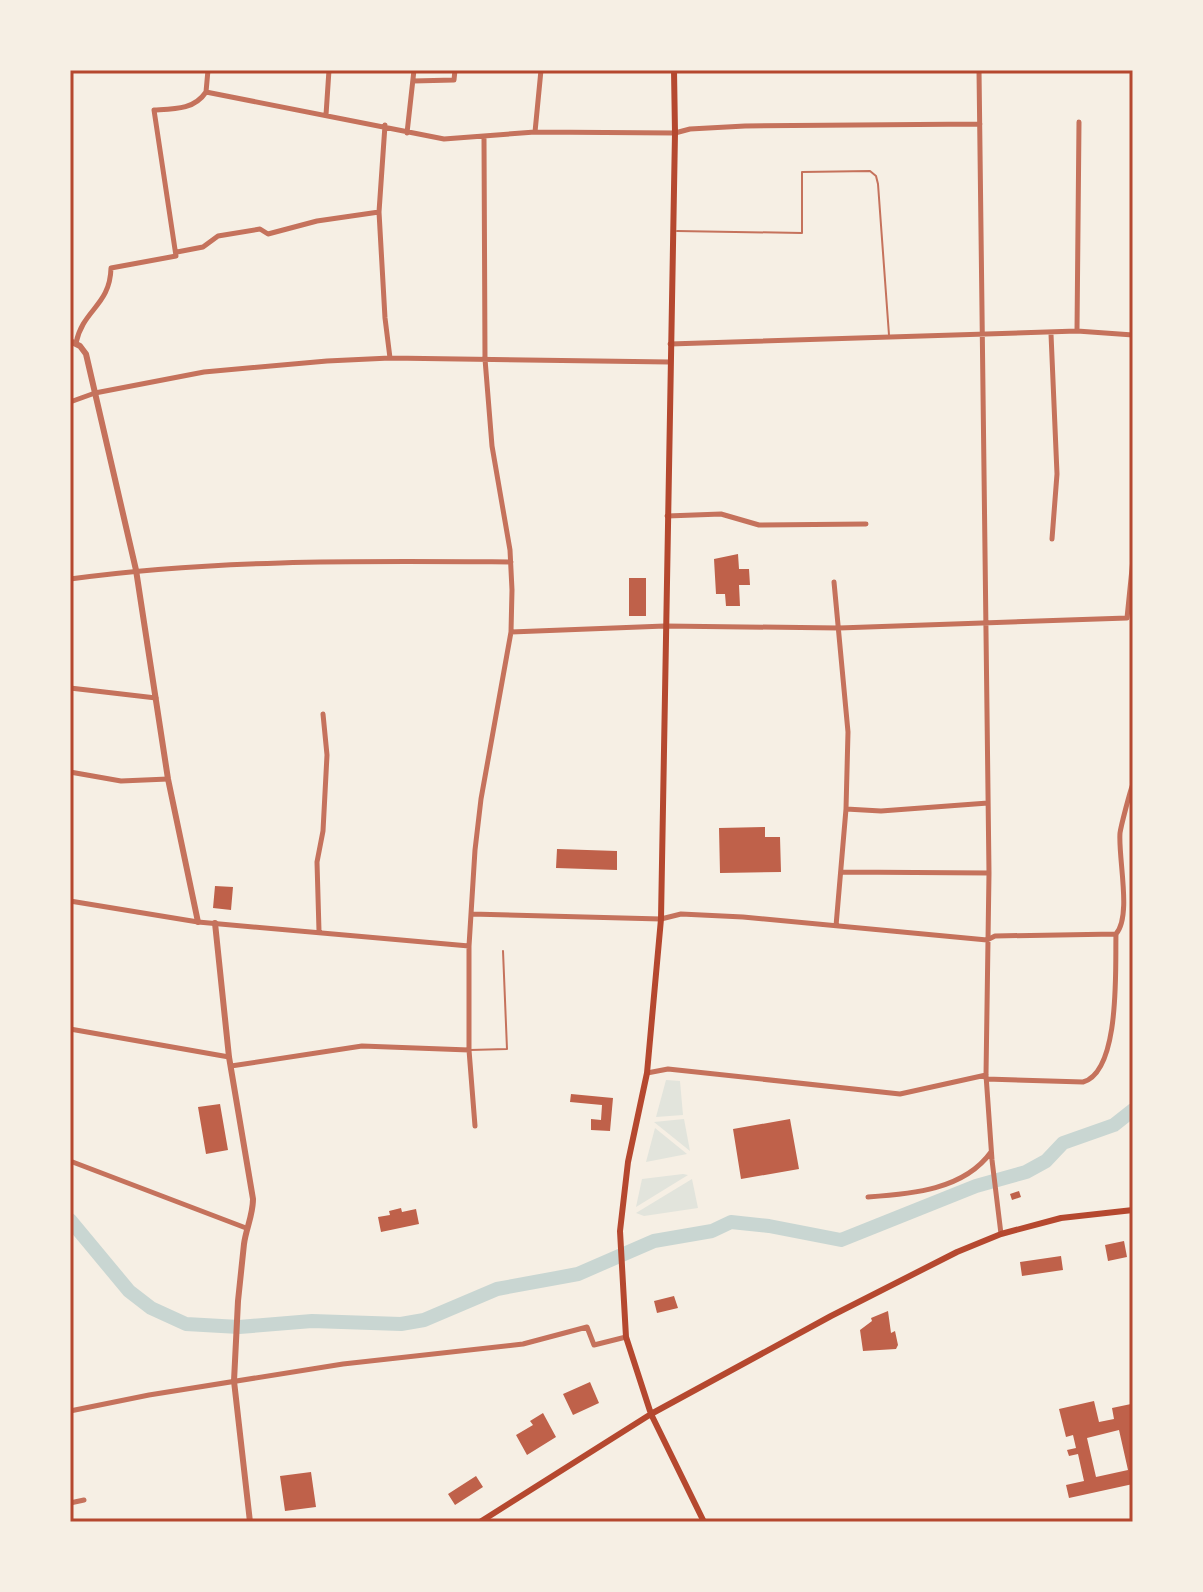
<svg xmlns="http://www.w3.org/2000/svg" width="1203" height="1592" font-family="'Libre Baskerville',serif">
<rect width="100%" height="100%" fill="#f6efe4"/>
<path fill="#e2e4dc" d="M666 1080 680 1081 683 1115 656 1117Z
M684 1119 690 1151 654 1122Z
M655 1128 687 1154 646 1162Z
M683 1174 688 1175 636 1207 642 1179Z
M692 1179 698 1208 644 1216 636 1213Z"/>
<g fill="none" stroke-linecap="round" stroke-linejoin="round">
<path stroke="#c9d6d2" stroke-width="14" d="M70 1220 129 1291 151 1308 186 1324 239 1327 312 1321 401 1324 424 1320 497 1289 578 1274 654 1241 712 1231 731 1222 769 1226 841 1240 976 1186 1026 1172 1046 1161 1063 1143 1114 1125 1133 1110"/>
</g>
<path fill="#bf614a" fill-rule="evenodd" d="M738 554 739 569H749L750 585H739L740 606H726L725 594H716L714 559Z
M629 578H646V616H629Z
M765 827V837H780L781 872 720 873 719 828Z
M557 849 617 851V870L556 868Z
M215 886 233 887 231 910 213 908Z
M571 1094 613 1098 610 1131 591 1130V1119L601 1120 602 1105 570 1102Z
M220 1104 228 1150 206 1154 198 1107Z
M790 1119 799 1169 741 1179 733 1129Z
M1019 1191 1021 1197 1012 1200 1010 1194Z
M401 1208 402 1212 416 1209 419 1224 381 1232 378 1217 390 1215 389 1211Z
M1124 1241 1127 1257 1108 1261 1105 1245Z
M1061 1256 1063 1270 1022 1276 1020 1262Z
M674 1296 678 1308 657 1313 654 1301Z
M888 1311 891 1333 895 1331 898 1345 896 1349 863 1351 860 1330 872 1321 871 1318Z
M590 1382 599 1403 573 1415 563 1394Z
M1094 1401 1099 1422 1114 1419 1112 1408 1131 1404 1133 1484 1069 1498 1066 1485 1084 1481 1078 1454 1069 1456 1067 1450 1076 1448 1073 1435 1066 1437 1059 1409ZM1119 1430 1128 1470 1096 1477 1087 1438Z
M543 1413 556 1437 527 1455 516 1435 533 1425 530 1421Z
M311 1472 316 1507 285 1511 280 1476Z
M476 1476 483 1487 455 1505 448 1494Z"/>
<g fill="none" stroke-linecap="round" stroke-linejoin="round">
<path stroke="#c5725c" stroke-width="2" d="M677 231 802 233V172L870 171 876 176 878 184 889 335
M470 1050 507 1049 503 951"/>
<path stroke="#c5725c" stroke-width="5" d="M979 70 989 873 986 1075 992 1160 1001 1234
M413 81 454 80 455 70
M206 92 208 70
M326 115 329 70
M385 125 379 212 385 318 390 358
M535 132 541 70
M407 133 414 70
M177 252 203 247 218 236 260 229 268 234 317 221 379 212
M1077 331 1079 122
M1051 334 1057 474 1052 539
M76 343C83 309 110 306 111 268L176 256 154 110C174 109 194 110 206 92L444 139 535 132 675 133 690 129 745 126 980 124
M670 344 1077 331 1133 335
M70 402 95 393 204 372 327 361 390 358 669 362
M667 516 721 514 759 525 866 524
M70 579C216 559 364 561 511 562
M834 582 848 732 846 809 836 926
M511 632 665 626 839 628 1127 618 1133 559
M70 688 156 698
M70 772 121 781 168 779
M846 809 881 811 988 803
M841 872 989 873
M70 901 198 922 469 946
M471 914 661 919 681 914 743 917 987 940 995 936 1116 934
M319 931 317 862 323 831 327 755 323 714
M70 1029 229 1057
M231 1066 362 1046 469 1050
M647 1073 668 1069 900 1094 986 1075
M986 1079 1083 1082C1121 1071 1115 966 1116 934 1132 916 1118 858 1120 833 1121 826 1130 791 1133 784
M475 1126 469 1050V946L475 850 481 799 511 632 512 590 510 550 492 446 485 359 484 138
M70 1161 246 1228
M868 1197C911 1194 964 1190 991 1152
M70 1411 149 1395 343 1364 523 1344 587 1327 594 1345 626 1337
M70 1503 84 1500"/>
<path stroke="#c5725c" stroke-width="6" d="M70 341 80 346 86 354 136 570 168 779 198 922
M215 923 229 1057 253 1199C253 1215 246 1229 244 1244L238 1301 234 1381 250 1522"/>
<path stroke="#b5482f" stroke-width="6" d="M674 70 675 133 661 919 647 1073 628 1162 620 1231 626 1337 651 1414 704 1522
M480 1522 651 1414 831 1316 957 1252 1001 1234 1061 1218 1133 1210"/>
<path stroke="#cf8b77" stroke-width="2" d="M1132 70 1133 74"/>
</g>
<rect width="1203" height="1592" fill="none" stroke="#f6efe4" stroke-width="144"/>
<rect x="72" y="72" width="1059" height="1448" fill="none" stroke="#b5482f" stroke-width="3"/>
</svg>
